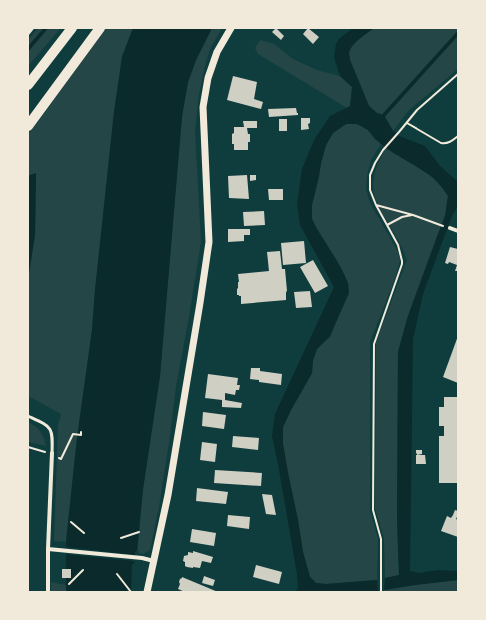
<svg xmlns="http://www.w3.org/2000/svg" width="486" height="620" font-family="'Archivo Narrow',sans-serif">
<rect width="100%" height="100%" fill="#0f3d3e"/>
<path fill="#244646" d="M38 28H61L28 66V40Z
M105 28H133L122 57 95 290 92 330 77 438 66 542 54 541 58 426 61 414 32 398 28 396V279L35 235 36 173 28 176V134L38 122Z
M212 28H222L211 47 206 62 199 94 195 131 201 242 189 317 176 386 170 436 159 507 150 550 143 554 139 553V551L137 552 143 489 160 376 182 116 188 82 196 60Z
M374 28H458V69L408 111 393 131 384 115 377 113 369 106 350 60C350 59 349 54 349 53 351 43 366 34 374 28Z
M260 40 274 44 293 59 317 70 340 76 352 87 351 98 350 106 347 108 258 54 255 48Z
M346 124C349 124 353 124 356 124 367 126 373 137 381 144L371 160 367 176 366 189 370 203 397 250 400 259 396 276 370 342V510L378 539 377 580 326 584 316 583 310 577 303 552 298 520 288 473 283 444V427L291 410 312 373 313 360 317 349 331 336 344 274 337 261 317 229 312 219V205L319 176 321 163 326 145 333 133Z
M386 148C401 159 418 165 432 177 438 182 443 189 448 196L445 216 438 234 408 316 398 352 397 518 399 576 385 578 384 538 375 509 376 342 407 260C405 256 404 252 402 248 393 227 368 202 374 177 376 167 381 157 386 148Z
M28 422C40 428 43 433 46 446L28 442Z
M458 580V592H384V590L415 585Z
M51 582 66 585V592H51Z"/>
<path fill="#0a2a2b" d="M133 28H212L196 60 188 82 182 116 160 376 143 489 137 552H135L134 564H132L131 592H66V542L77 438 92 330 95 290 114 111 122 57Z
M353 28H374C366 34 351 43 349 53 349 54 350 59 350 60L369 106 377 113 384 115 393 131 399 136 425 146 440 166 458 182V206L452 216 440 248 423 294 413 339 410 571 419 573 438 570 458 571V580L415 585 384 590 385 578 399 575 397 518 398 352 408 316 438 234 445 216 448 196 442 187 431 176 417 167 389 150 375 139 368 130 357 124H346L333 133 326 145 321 163 319 176 312 205V219L317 229 337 261 344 274 348 283 349 293 330 336 317 349 313 360 312 373 291 410 283 427V444L288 473 298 520 303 552 310 577 316 583 326 584 377 580 378 591 295 592 298 588 297 574 278 464 272 436 275 414 334 287 300 225 297 204 302 169 314 140 330 116 350 106 351 98 352 87 340 76 334 57 336 44 339 39Z
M36 173 35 235 28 279V176Z"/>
<path fill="#0f3d3e" d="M65 544H66V547L135 555 136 551H139L138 553H137L135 565H134V561L65 554V557H64Z"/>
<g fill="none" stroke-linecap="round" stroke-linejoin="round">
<path stroke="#0a2a2b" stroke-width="3.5" d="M28 49 46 28
M384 115 458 33"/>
</g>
<path fill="#cfcfc3" d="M276 28 284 36 281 40 272 32Z
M308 28 319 37 313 44 303 34Z
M233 76 257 82 254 99 263 102 261 109 227 100Z
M296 108 297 113H298V115L269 117 268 109Z
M301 118H310V123L308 124 309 129 301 130Z
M279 119H287V131H279Z
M243 121H257V128H247L248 134H250V142H248V150H234V144H232V134L234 133V127H244Z
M247 175 249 199 229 198 228 176Z
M250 175H256V180L250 181Z
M268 189H283V200H269Z
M264 211 265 225 244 226 243 212Z
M228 229H250V235H244V241L228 242Z
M304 241 306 263 283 265 281 243Z
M450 247 458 249V271H455L457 265 449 262 448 264 445 263Z
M280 251 282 269H285L287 291 286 292V300L241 304V296H239V295H237V289L238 288V282H239L238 274 269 271 267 252Z
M313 260 328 286 315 293 300 267Z
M310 291 312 307 296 308 294 292Z
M458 336V383L443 377Z
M251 368H260V371L282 374 281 385 259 382V380L250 379Z
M208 374 238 378 237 385H240L239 390H236L235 395 225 393V400L242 403 241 408 222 407V400L205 398Z
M444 397H458V483H439V436H444V426H439V407H444Z
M203 412 226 415 224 429 202 426Z
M233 436 259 438 258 450 232 447Z
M202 442 217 444 215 462 200 460Z
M416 450H422V454L417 455V453L416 454Z
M416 455H425L426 464H416Z
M215 470 262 473 261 486 214 483Z
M197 488 228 492 226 504 196 501Z
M262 494 272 495 276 515 266 514Z
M455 510 458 511V517H457L456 519 458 520V537L441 531 447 516 451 518 453 515Z
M228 515 250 517 249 529 227 526Z
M192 529 216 533 214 546 190 542Z
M193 551 213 557 211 563 202 561 200 568 193 567V568L187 567 185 566V562L183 561 184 556 188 555V552L193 553Z
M256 565 282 572 279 584 253 577Z
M62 569H71V578H62Z
M204 576 215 580 213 586 202 583Z
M182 577 218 592H185L178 589 180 584 179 582 180 579 182 578Z"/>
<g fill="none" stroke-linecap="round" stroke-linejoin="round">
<path stroke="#f1e9da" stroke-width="2" d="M416 128 407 123 441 143C448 144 452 141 458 136
M376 205 413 215 443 226
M387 225 402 217 412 215
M28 447 45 452
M59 458 61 459 73 434 81 435V432
M71 522 84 533
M121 538 139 532
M117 574 131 592
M69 584 83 570
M381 592V539L373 510 374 344 402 264V261L398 245 376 205 370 190V175L375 163 383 150 399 132 417 110 458 74"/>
<path stroke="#f1e9da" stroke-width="3" d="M28 416C52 427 53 426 52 453"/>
<path stroke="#f1e9da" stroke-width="4" d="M28 33 32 28
M450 228 458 231
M48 549 142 558 154 561
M48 592V549L52 453"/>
<path stroke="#f1e9da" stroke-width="7" d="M147 592 168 495 200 303 209 242 203 107 208 78 217 52 231 28"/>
<path stroke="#f1e9da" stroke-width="10" d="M28 85 72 28
M28 126 100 28"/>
</g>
<rect width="486" height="620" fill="none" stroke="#f1e9da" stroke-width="58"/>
</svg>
